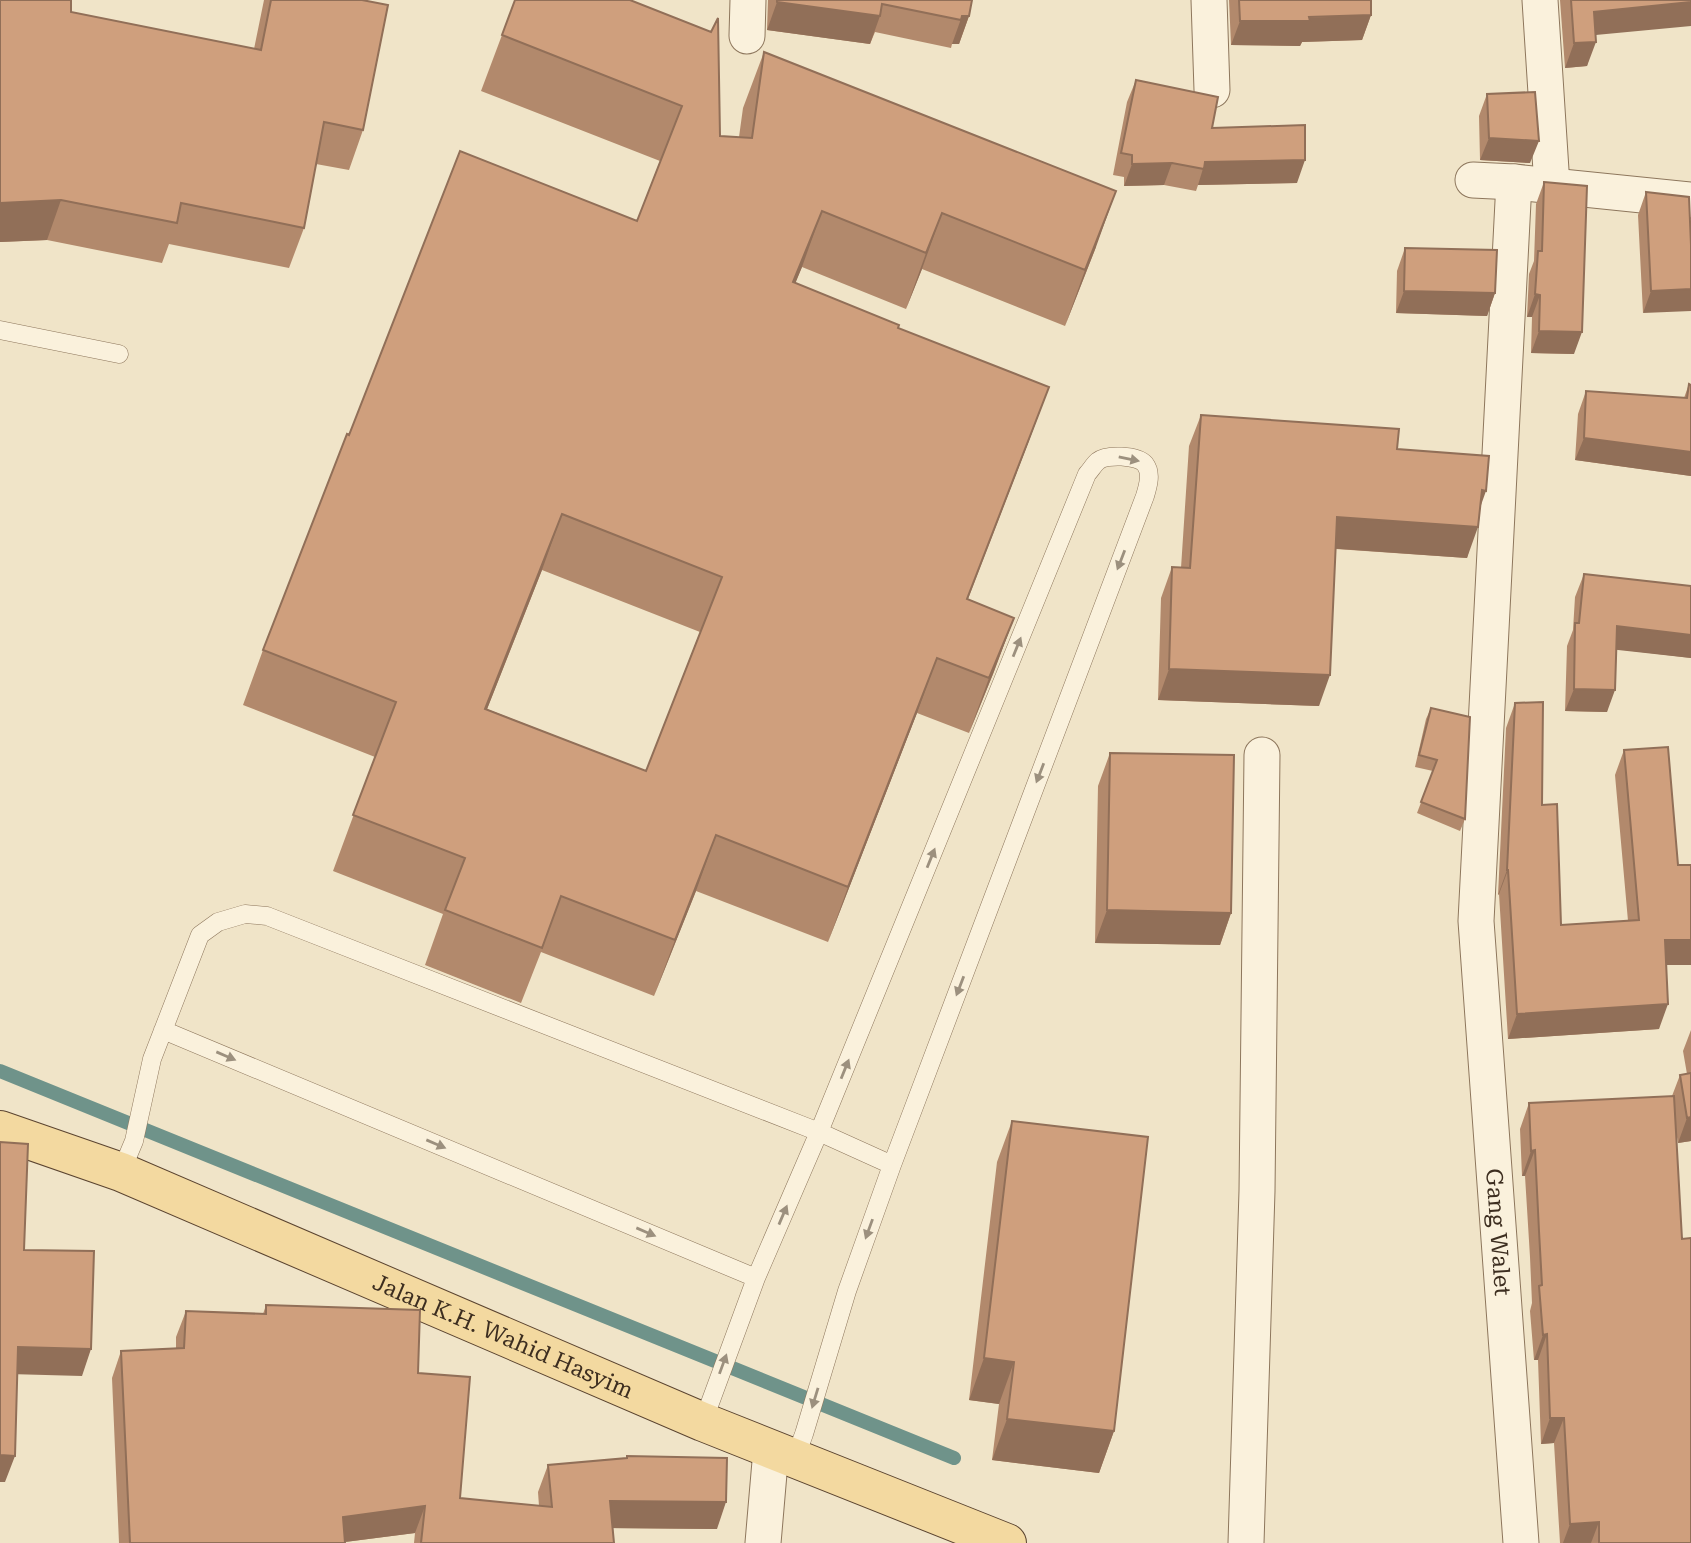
<svg xmlns="http://www.w3.org/2000/svg" width="1691" height="1543" font-family="'Roboto Serif',serif">
<rect width="100%" height="100%" fill="#f0e4c8"/>
<g fill="none" stroke-linecap="round" stroke-linejoin="round">
<path stroke="#6f938a" stroke-width="14" d="M0 1071 954 1458"/>
<g stroke="#8d765c" stroke-width="19">
<path id="lane" d="M0 330 119 354
M163 1030 756 1278
M121 1172 134 1141 152 1059 200 935 218 922 245 914 267 916 819 1132 892 1165
M703 1422 756 1278 819 1132 1087 474C1091 470 1094 464 1098 461 1106 454 1137 455 1145 464 1152 473 1148 486 1145 496L892 1165 847 1291 804 1434 795 1458"/>
</g>
<g stroke="#8d765c" stroke-width="37">
<g id="street">
<path d="M1209 0 1212 90"/>
<path d="M1540 0 1552 186"/>
<path d="M747 36 748 0"/>
<path d="M1473 180 1514 182 1691 200"/>
<path id="s1" d="M1514 182 1476 921 1521 1543"/>
<path d="M763 1543 771 1450"/>
<path d="M1246 1543 1257 1191 1262 755"/>
</g>
</g>
<g stroke="#5b4430" stroke-width="40">
<g id="primary">
<path id="s2" d="M0 1130 121 1172 703 1422 1007 1543"/>
</g>
</g>
<use href="#lane" stroke="#faf1dc" stroke-width="18"/>
<use href="#street" stroke="#faf1dc" stroke-width="35"/>
<use href="#primary" stroke="#f3d9a0" stroke-width="38"/>
</g>
<path fill="#b2896c" fill-rule="evenodd" d="M0 0 71 12 254 49 264 0H362L363 130 349 170 316 164 304 228 289 268 169 244 162 263 47 240 0 242Z
M630 0 720 136 739 137 743 108 764 52 1096 247 1065 326 922 269 906 309 802 267 795 283 898 328 1049 387 1028 443 968 599 1014 618 993 674 969 733 917 713 828 942 696 891 654 996 541 952 521 1003 425 965 443 914 333 871 375 757 243 705 263 650 349 435 637 221 660 161 481 91 502 35ZM542 570 700 632 646 771 487 709Z
M768 0H972L969 16 959 44H952L951 48 875 32 870 44 767 30Z
M1229 0H1371V15L1362 40 1302 42 1300 46 1231 45Z
M1560 0H1691L1595 35 1587 66 1565 68Z
M1136 80 1212 128 1297 183 1198 185 1196 191 1164 185 1124 186V177L1113 175 1127 102Z
M1487 94 1530 163 1480 160 1479 116Z
M1544 182 1574 354 1531 353 1532 317H1527L1529 274 1534 261 1536 204Z
M1646 192 1691 245 1643 313 1638 215Z
M1405 248 1495 293 1487 316 1396 313 1397 271Z
M1689 384 1691 476 1575 460 1578 414 1586 391 1684 398Z
M1201 415 1397 449 1480 509 1467 558 1336 549 1319 706 1158 700 1161 598 1172 567 1181 568 1189 446Z
M1584 574 1691 586V658L1616 649 1607 712 1565 711 1567 646 1573 630 1575 597Z
M1515 703 1542 805 1561 925 1628 921 1615 775 1624 750 1678 865H1691V965H1666L1659 1029 1508 1039 1499 894 1498 895 1506 728Z
M1431 708 1465 819 1460 831 1417 813 1433 771 1415 767 1426 719Z
M1110 753 1231 913 1220 945 1095 943 1098 786Z
M1691 1030V1141L1678 1143 1676 1131 1691 1543H1560L1554 1443 1541 1444 1538 1360H1534L1530 1311 1532 1303 1530 1257 1525 1176H1522L1520 1129 1529 1103 1672 1096 1680 1075 1687 1074 1683 1051Z
M1012 1121 1114 1431 1099 1473 992 1460 999 1404 969 1400 997 1162Z
M266 1305 418 1373 460 1498 539 1506 538 1492 548 1465 626 1458 627 1456 717 1529 613 1528 614 1543H414L415 1533 345 1542V1543H119L112 1378 121 1351 176 1348V1337L186 1311 263 1314Z"/>
<path fill="#916f58" d="M777 2 880 16 870 44 767 30Z
M1691 2V26L1585 36 1594 12Z
M1371 15 1362 40 1302 42 1300 46 1231 45 1240 21Z
M962 16H969L959 44H952Z
M1596 42 1587 66 1565 68 1574 43Z
M1489 138 1539 141 1530 163 1480 160Z
M1305 160 1297 183 1198 185 1205 162Z
M1172 163 1164 185 1124 186 1132 164Z
M1116 191 1096 247 1065 326 1085 270Z
M61 200 47 240 0 242V203Z
M822 211 802 267 773 338 793 282Z
M942 213 922 269 906 309 926 253Z
M1691 289V311L1643 313 1651 291Z
M1404 291 1495 293 1487 316 1396 313Z
M1535 294 1540 295 1532 317H1527Z
M1539 331 1582 332 1574 354 1531 353Z
M1049 387 1028 443 946 654 967 599Z
M1584 438 1691 452V476L1575 460Z
M1482 490 1486 491 1475 522Z
M562 514 542 570 465 765 485 709Z
M1337 517 1478 527 1467 558 1326 548Z
M1014 618 993 674 969 733 989 678Z
M1617 626 1691 635V658L1609 649Z
M937 658 917 713 828 942 848 887Z
M1169 669 1330 675 1319 706 1158 700Z
M1574 689 1615 690 1607 712 1565 711Z
M716 835 696 891 654 996 675 940Z
M1507 870H1508L1499 894 1498 895Z
M1107 910 1231 913 1220 945 1095 943Z
M1665 940H1691V965H1655Z
M1668 1004 1659 1029 1508 1039 1517 1014Z
M1691 1117V1141L1678 1143 1687 1118Z
M1535 1150 1525 1176H1522L1531 1151Z
M1547 1334 1538 1360H1534L1543 1335Z
M18 1347 91 1349 82 1376 9 1374Z
M984 1358 1014 1362 999 1404 969 1400Z
M1550 1418H1564L1554 1443 1541 1444Z
M1007 1419 1114 1431 1099 1473 992 1460Z
M0 1455 15 1456 5 1482H0Z
M610 1501 726 1502 717 1529 600 1528Z
M425 1506 415 1533 337 1543 343 1517Z
M1599 1522 1591 1543H1563L1570 1524Z"/>
<path fill="#cf9f7d" stroke="#916f58" stroke-width="2" fill-rule="evenodd" d="M0 0H71V12L261 50 271 0H362L388 5 363 130 324 122 304 228 181 203 177 223 61 200 0 203Z
M515 0H630L711 32 718 18 720 136 752 138 764 52 1116 191 1085 270 942 213 926 253 822 211 793 282 899 325 898 328 1049 387 967 599 1014 618 989 678 937 658 848 887 716 835 675 940 561 896 542 948 445 910 465 858 353 815 396 702 263 650 347 434 349 435 460 151 637 221 682 106 502 35ZM562 514 722 577 646 771 485 709Z
M777 0H972L969 16H962L961 20 882 4 880 16 777 2Z
M1239 0H1371V15L1309 17 1310 21H1240Z
M1571 0H1691V2L1594 12 1596 42 1574 43Z
M1136 80 1218 97 1212 128 1305 125V160L1205 162 1204 169 1172 163 1132 164V155L1121 153Z
M1535 92 1539 141 1489 138 1487 94Z
M1544 182 1587 186 1582 332 1539 331 1540 295 1535 294 1538 251H1542Z
M1646 192 1689 197 1691 245V289L1651 291Z
M1405 248 1497 250 1495 293 1404 291Z
M1689 384 1691 385V452L1584 438 1586 391 1687 398Z
M1201 415 1399 429 1397 449 1489 456 1486 491 1482 490 1478 527 1337 517 1330 675 1169 669 1172 567 1190 568Z
M1584 574 1691 586V635L1617 626 1615 690 1574 689 1575 623H1579Z
M1543 702 1542 805 1557 804 1561 925 1639 920 1624 750 1668 747 1678 865H1691V940H1665L1668 1004 1517 1014 1508 870H1507L1515 703Z
M1431 708 1470 717 1465 819 1421 802 1437 760 1419 755Z
M1110 753 1234 755 1231 913 1107 910Z
M1691 1073V1117L1687 1118 1680 1075Z
M1674 1096 1682 1239 1691 1238V1543H1599V1522L1570 1524 1564 1418H1550L1547 1334 1543 1335 1539 1286 1542 1285 1539 1231 1535 1150 1531 1151 1529 1103Z
M1012 1121 1148 1137 1114 1431 1007 1419 1014 1362 984 1358Z
M0 1142 28 1144 24 1250 94 1251 91 1349 18 1347 15 1456 0 1455Z
M266 1305 420 1310 418 1373 470 1377 460 1498 552 1507 548 1465 627 1458V1456L727 1458 726 1502 610 1501 614 1543H421L425 1506 343 1517 345 1543H130L121 1351 184 1348 186 1311 266 1314Z"/>
<defs><path id="oneway-solid" d="M-6-.8H1V-3.2L6.5 0L1 3.2V.8H-6Z" transform="scale(1.75)"/></defs>
<g fill="#9c907e">
<use href="#oneway-solid" transform="translate(1129 459) rotate(12)"/>
<use href="#oneway-solid" transform="translate(1121 560) rotate(111)"/>
<use href="#oneway-solid" transform="translate(1017 647) rotate(-68)"/>
<use href="#oneway-solid" transform="translate(1040 773) rotate(111)"/>
<use href="#oneway-solid" transform="translate(931 858) rotate(-68)"/>
<use href="#oneway-solid" transform="translate(960 986) rotate(111)"/>
<use href="#oneway-solid" transform="translate(226 1056) rotate(23)"/>
<use href="#oneway-solid" transform="translate(845 1069) rotate(-68)"/>
<use href="#oneway-solid" transform="translate(436 1144) rotate(23)"/>
<use href="#oneway-solid" transform="translate(783 1215) rotate(-67)"/>
<use href="#oneway-solid" transform="translate(869 1229) rotate(110)"/>
<use href="#oneway-solid" transform="translate(646 1232) rotate(23)"/>
<use href="#oneway-solid" transform="translate(723 1364) rotate(-70)"/>
<use href="#oneway-solid" transform="translate(815 1398) rotate(107)"/>
</g>
<g text-anchor="middle" dominant-baseline="central" stroke-width="6" stroke-linejoin="round" paint-order="stroke">
<g font-size="23" fill="#3d2e20" stroke="#f7eed8">
<text stroke="none"><textPath href="#s1" startOffset="1052">Gang Walet</textPath></text>
<text stroke="none"><textPath href="#s2" startOffset="544">Jalan K.H. Wahid Hasyim</textPath></text>
</g>
</g>
</svg>
